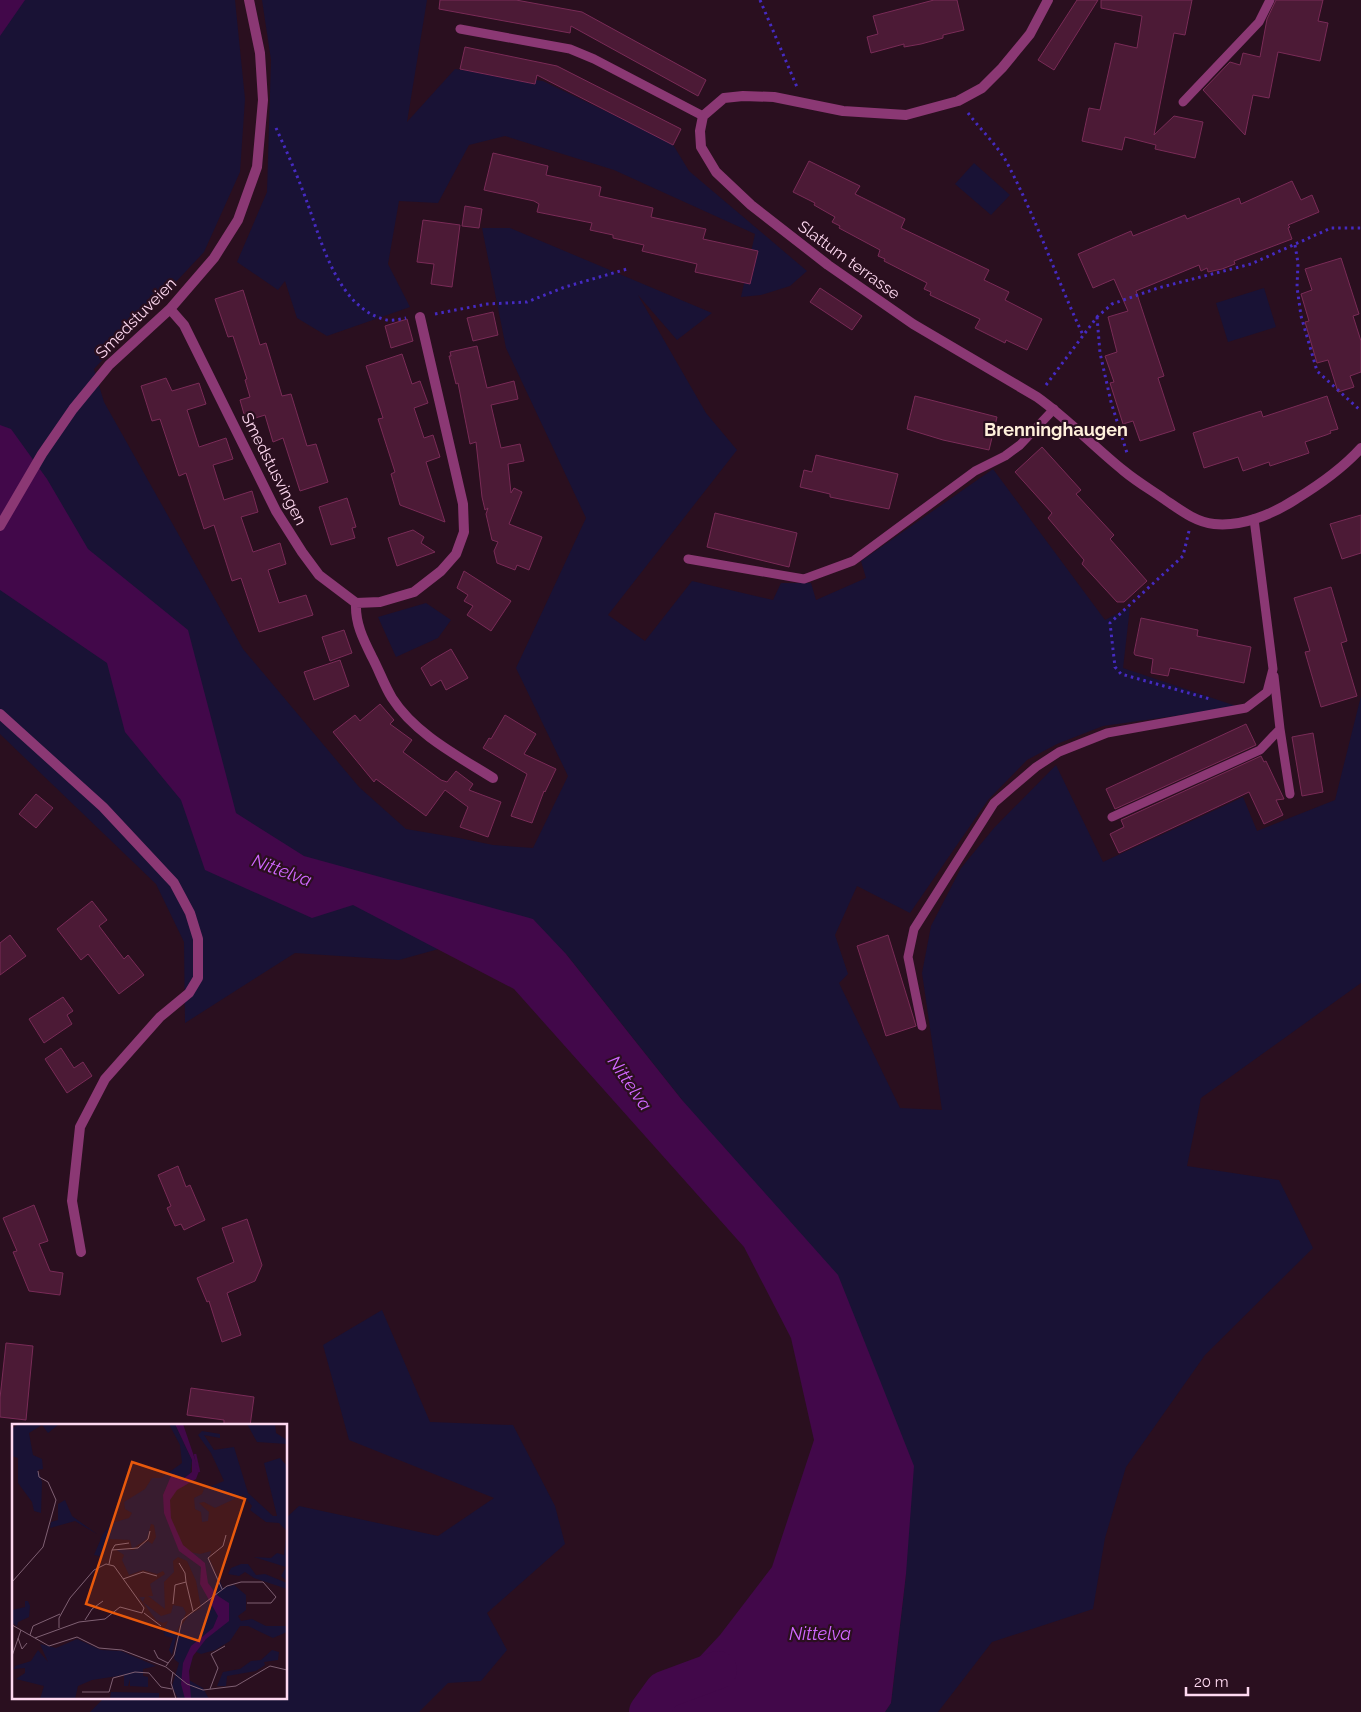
<svg xmlns="http://www.w3.org/2000/svg" width="1361" height="1712" font-family="Raleway,sans-serif">
<rect width="100%" height="100%" fill="#2a0f1f"/>
<path fill="#191235" d="M0 0H235L245 99 240 172 204 252 94 369 104 402 243 649 359 787 406 829 459 838 493 845 533 848 568 776 516 668 586 518 506 348 482 228H510L712 313 677 340 638 295 706 413 737 450 608 615 645 641 692 581 773 600 781 583H811L816 600 866 578 861 561 993 469 1105 620 1130 607 1123 668 1239 707 1103 726 1057 744 1027 760 988 800 910 913 857 886 835 935 848 974 839 983 900 1108 942 1110 922 973 931 926 961 868 994 828 1056 765 1103 862 1243 797 1257 831 1335 800 1361 696V983L1201 1098 1187 1166 1279 1180 1313 1248 1205 1355 1126 1467 1105 1538 1093 1609 992 1642 938 1712H885L891 1703 906 1574 682 1100 566 954 471 940 399 960 295 953 185 1023 184 942 156 884 0 734Z
M262 0H427L407 122 455 69 543 81 672 143 689 171 807 271 790 286 761 295 741 297 755 234 614 170 505 136 469 145 438 203 399 201 388 264 410 307 327 336 297 318 285 281 278 290 237 262 267 192 271 60Z
M974 163 1010 195 991 215 955 184Z
M1264 288 1276 327 1228 342 1216 303Z
M426 603 451 620 438 638 396 657 378 617Z
M382 1310 430 1422 513 1425 555 1506 565 1544 487 1613 507 1650 481 1681 448 1683 419 1712H90L104 1698H286V1518L299 1506 438 1536 494 1498 349 1440 323 1345Z"/>
<path fill="#42084a" d="M0 0H25L0 36Z
M0 425 11 429 47 479 88 549 188 630 236 813 304 856 533 919 566 954 682 1100 838 1275 914 1466 906 1574 891 1703 885 1712H648L720 1635 772 1567 814 1440 791 1338 744 1247 514 989 353 905 312 918 205 870 181 800 125 732 107 663 0 590Z"/>
<g fill="none" stroke-linecap="round" stroke-linejoin="round">
<path stroke="#42084a" stroke-width="38" d="M648 1712 664 1690 718 1670"/>
</g>
<path fill="#4c1a36" stroke="#792b57" d="M440 0H516L582 12 706 80 698 96 571 26 570 33 439 9Z
M934 0H957L964 30 943 35V38L921 44 904 47V44L871 53 867 37 878 34 873 16Z
M1077 0H1098L1054 70 1038 60Z
M1101 0H1192L1185 35 1174 33 1154 135 1174 116 1203 122 1195 158 1155 149 1156 145 1125 137 1122 150 1082 141 1089 108 1100 110 1115 43 1137 48 1142 16 1101 8Z
M1276 0H1323L1318 21 1328 23 1320 61 1278 52 1269 98 1253 95 1245 135 1203 90 1230 62 1240 65 1243 53 1260 57 1267 19Z
M465 47 557 66 681 129 673 145 537 75 535 84 460 69Z
M493 153 548 166 546 175 601 187 599 196 653 208 651 217 706 229 703 239 758 251 750 284 695 272 697 264 642 251 644 245 613 238V235L590 230 592 223 537 212 539 204 534 201 484 190Z
M809 161 860 186 855 194 905 219 901 228 989 270 984 280 1009 292 1005 300 1042 319 1027 350 1006 340 1005 343 975 328 980 319 930 295 931 292 924 289 927 283 884 261 885 259 878 256 880 250 839 228 840 226 832 222 835 217 814 205 815 203 793 192Z
M1292 181 1301 200 1312 195 1319 212 1288 225 1290 227 1288 228 1292 239 1234 261 1235 264 1222 269 1208 272 1207 268 1201 271 1199 265 1136 291 1164 376 1158 378 1175 430 1140 441 1133 421 1123 424 1110 383 1114 382 1105 356 1117 352 1108 317 1128 311 1114 279 1093 288 1078 254 1131 231 1133 236 1185 215 1187 219 1239 198 1241 204Z
M465 206 482 209 479 228 462 226Z
M423 220 460 225 452 287 431 284 434 264 417 262Z
M1341 258 1359 314 1353 316 1361 341V372L1350 376 1354 387 1338 392 1328 360 1317 363 1305 322 1309 321 1301 294 1312 290 1305 269Z
M820 288 862 316 852 330 810 302Z
M243 290 260 345 266 343 282 396 291 394 307 446 316 444 328 482 300 491 283 438 273 442 265 415 246 421 240 400 250 397 245 380 247 379 233 336 228 337 215 299Z
M493 312 498 335 473 341 467 318Z
M407 319 413 341 391 348 385 326Z
M477 346 487 388 514 381 518 399 491 405 501 448 520 444 524 461 508 464 511 493 514 488 522 492 509 524 542 537 529 570 517 565 515 570 497 563 494 551 498 542 492 540 486 514 488 508 485 510 482 497 476 442 470 444 458 383 456 384 449 356H451L450 352Z
M402 354 412 384 420 381 428 403 414 408 424 438 433 435 440 457 426 462 445 522 400 505 391 474 395 472 378 419 383 418 366 366Z
M166 378 172 391 199 383 206 404 187 410 199 447 226 438 233 459 213 465 224 500 252 491 258 512 241 517 253 552 280 543 286 564 268 570 279 603 306 595 313 615 259 632 241 578 232 581 214 525 204 529 186 473 179 476 160 419 152 421 141 386Z
M915 396 997 417 989 450 943 440 907 429Z
M1327 396 1338 429 1330 431 1331 433 1326 435 1305 442 1309 453 1270 466 1269 462 1243 471 1238 457 1204 468 1193 433 1261 411 1263 417Z
M1042 447 1081 490 1076 494 1114 535 1110 539 1147 581 1124 602H1117L1082 564 1084 560 1048 518 1052 513 1015 472Z
M816 455 898 474 889 509 830 497V494L800 487 804 470 812 472Z
M347 498 356 527 352 528 355 538 331 545 319 507Z
M715 513 797 533 789 567 707 547Z
M1361 515V553L1342 559 1330 524Z
M413 530 424 537 421 543 435 552 397 566 388 538Z
M464 571 511 601 491 631 467 615 473 606 464 601 468 595 457 588Z
M1331 587 1347 641 1341 643 1357 696 1321 707 1305 652 1310 651 1294 598Z
M1141 618 1198 630 1197 636 1251 647 1244 683 1170 668 1168 676 1151 673 1153 659 1135 655 1134 653Z
M344 630 352 653 330 661 322 637Z
M451 649 468 678 446 690 441 680 431 686 421 668 432 660Z
M340 660 349 686 314 700 304 672Z
M380 704 394 720 390 724 412 740 403 752 441 780 447 782 456 771 473 784 469 790 501 802 488 837 460 827 468 807 445 790 426 816 376 779 374 782 333 732 355 715 360 721Z
M505 715 536 734 524 754 556 769 545 792 544 791 532 823 511 816 527 774 483 748 489 738 491 739Z
M1246 724 1256 745 1115 809 1106 789Z
M1313 733 1323 792 1302 796 1292 737Z
M1261 756 1264 762 1266 761 1284 799 1276 800 1283 815 1264 824 1249 792 1119 853 1110 834 1124 827 1121 820Z
M36 794 53 808 36 828 19 814Z
M92 901 107 920 99 926 124 959 128 955 144 975 119 994 88 954 81 960 57 929Z
M10 935 26 956 0 975V943Z
M888 935 916 1026 886 1036 857 946Z
M63 997 73 1011 67 1015 72 1024 44 1043 29 1019Z
M61 1048 74 1068 83 1062 92 1076 67 1093 45 1059Z
M178 1166 186 1187 190 1185 205 1220 184 1230 181 1224 175 1226 167 1208 171 1206 158 1175Z
M34 1205 48 1241 39 1244 50 1271 63 1273 60 1295 29 1291 13 1252 17 1251 3 1218Z
M247 1219 262 1265 255 1281 227 1293 241 1335 222 1342 209 1301 207 1302 197 1278 234 1262 222 1228Z
M6 1343 33 1346 26 1420 0 1417V1398Z
M191 1388 254 1397 250 1426H224V1420L187 1415Z"/>
<g fill="none" stroke-linecap="round" stroke-linejoin="round">
<path stroke="#452ac1" stroke-width="3" stroke-dasharray="2.5 4" stroke-linecap="butt" d="M760 0 797 87
M968 113C980 129 996 144 1006 161 1036 217 1056 278 1083 335
M276 128C287 152 298 177 307 202 322 243 338 309 387 320 393 321 401 319 406 318
M1295 245 1298 263 1297 287 1301 316 1317 371 1361 411
M435 314 487 304 527 302 565 287 627 269
M1097 317 1100 353 1111 402 1127 453
M1046 385 1097 317 1112 304 1158 288 1251 264 1331 228H1361
M1189 531 1183 556 1110 623 1115 667 1121 674 1210 699"/>
<path stroke="#8b3874" stroke-width="9" d="M460 29 570 49 594 59 703 116
M1183 102 1259 22 1270 0
M688 559 804 579 853 561 975 471 1005 456 1020 445 1054 409
M1280 729 1290 794
M1112 817 1260 750 1280 729 1274 676
M922 1026 908 957 914 929 994 803 1036 767 1059 752 1107 733 1246 708 1267 692 1273 669 1254 519"/>
<path stroke="#8b3874" stroke-width="10" d="M1048 0 1030 34 1002 68 982 88 958 101 906 115 843 111 774 97 743 96 724 98 703 116 700 131 701 147 716 172 751 205 828 265 913 324 1037 397C1068 419 1094 447 1124 471 1136 481 1151 490 1164 499 1179 509 1195 522 1214 524 1242 527 1273 514 1296 499 1319 485 1343 468 1361 448
M170 309 184 325 276 511 302 552 319 575 356 603 380 602 414 592 441 571 456 554 464 532 463 504 420 317
M0 526 42 454 73 409 109 365 170 309 214 258 238 220 257 167 263 100 260 53 249 0
M356 603C355 623 363 639 372 657 379 670 384 685 392 698 415 734 458 756 493 778
M0 714 103 807 174 883 190 913 198 939V978L189 993 160 1017 105 1079 80 1127 72 1201 81 1252"/>
</g>
<g text-anchor="middle" dominant-baseline="central" stroke-width="4.5" stroke-linejoin="round" paint-order="stroke">
<g font-size="16" fill="#ffd9f1" stroke="#2a0f1f">
<text transform="translate(849 260) rotate(36)">Slattum terrasse</text>
<text transform="translate(136 318) rotate(-45)">Smedstuveien</text>
<text transform="translate(274 469) rotate(63)">Smedstusvingen</text>
</g>
<g font-size="18" font-weight="bold" fill="#fff0db" stroke="#2a0f1f">
<text x="1056" y="429">Brenninghaugen</text>
</g>
<g font-size="18" font-style="italic" fill="#d167ff" stroke="#2a0f1f">
<text transform="translate(282 870) rotate(20)">Nittelva</text>
<text transform="translate(630 1083) rotate(55)">Nittelva</text>
<text x="820" y="1633">Nittelva</text>
</g>
</g>
<g transform="translate(12 1424)">
<rect width="275" height="275" fill="#2a0f1f"/>
<path d="M6 0 46 1 36 9 30 1 17 9 21 31 30 35 31 45 26 46 30 58 29 89 22 87 20 78 6 59V34L0 32V5ZM157 0H163L180 36 178 52 171 55 161 50 151 71 167 126 188 130 199 127 197 134 211 164 222 161 234 171V186L226 192 229 197 240 195 254 202H275V208L261 214 236 202H228L218 217 203 226 189 230 182 227 175 255 191 264 197 275H166L160 262 167 239 162 235 169 202 177 191 189 184 184 157 175 137 166 133 161 137 162 148 152 158 153 185 136 172H141L138 160 153 150 151 147 145 150 131 146 117 151 110 136 112 131 103 125 122 126 136 117 140 120 144 113 142 101 139 100 135 115 120 125 118 116 98 115 87 132 82 131 91 110 100 99 117 94 120 89 113 85 112 78 133 65 140 54H149L170 39 168 21ZM235 0H263L264 9 275 16V20L245 18ZM190 7 208 10V14L192 11 202 26 222 23 236 69 261 92H265L252 39 268 34 275 42V157L269 152 274 143 242 133 259 134 265 129 272 131 275 107 267 99 254 98 238 86 240 82 231 71 203 84 192 78 187 79 197 88 196 97 190 98 189 88 183 85 182 74 190 70 192 65 212 57 199 29 186 11ZM53 76 60 92 85 110 63 97 38 104 39 98 46 96V80ZM229 140H236L244 151 253 150 275 159V165L242 154 233 148 227 152 216 150 219 144ZM127 173H133L131 178 149 192 159 189 161 181 171 183 174 189 166 205 160 231 157 226 161 214 153 212 151 207 156 197 151 199 144 196ZM13 177H16L18 182 17 193 6 198 5 202 0 199V186L13 183ZM65 215 89 226 109 227 144 242 131 245V252L136 253V263L118 262V255L116 262H112V251L80 256 66 262 63 275H28L32 262 4 255 13 249V244L2 245 3 242 19 237 26 226 36 238 28 220 44 224ZM260 226 267 228 266 236 252 238 253 241 244 247 215 252 214 262H205L211 248 228 245 239 237 249 236ZM99 268 147 269V275H98Z" fill="#191235"/>
<path d="M163 0H171L187 47 184 55 165 66 158 76 159 94 171 121 193 139 196 159 206 172 217 179V197L194 215 181 232 177 247 179 275H173L169 260 171 239 179 222 201 204 206 192 188 160 189 143 167 127 152 89 151 71 159 52 162 50 171 55 180 48V36Z" fill="#42084a"/>
<path fill="none" stroke="#42084a" stroke-width="2.5" d="M183 30 187 48"/>
<path fill="none" stroke="#7f6073" stroke-width="1" d="M100 126 103 121 117 119M167 139 173 149 174 158M97 140 100 126 126 124 136 115 138 107M111 155 131 148 145 152M0 158 31 123 44 76 36 58 27 53 26 47M210 165 196 134 211 122 214 111M161 180 163 161 174 158 181 187M132 189 149 202M73 196 80 185 91 177M0 201 37 222 65 213 87 224 110 226 154 243 175 260 191 266 224 262 258 242 275 246M18 211 21 202 48 190M6 214 10 225 15 219M23 214 67 198 93 195 108 183 130 189 132 184 102 142 94 140 82 146 58 174 47 194V204M142 226 146 234 156 239M0 232 9 206M154 242 162 231 170 196 215 162 229 158H251L264 173 259 179H235M161 248 159 259 164 275M198 265 206 244 199 230 213 222M70 268H97L101 254 123 248 137 249 149 263 160 265"/>
<path fill="#e8590c" fill-opacity="0.15" stroke="#e8590c" stroke-width="2.5" d="M120 38 233 75 187 217 74 180Z"/>
<rect width="275" height="275" fill="none" stroke="#ffd9f1" stroke-width="2.5"/>
</g>
<path d="M1186 1687v8h62v-8" fill="none" stroke="#ffd9f1" stroke-width="2.5"/>
<text x="1194" y="1687" font-size="15" fill="#ffd9f1" stroke="#2a0f1f" stroke-width="4" paint-order="stroke">20 m</text>
</svg>
